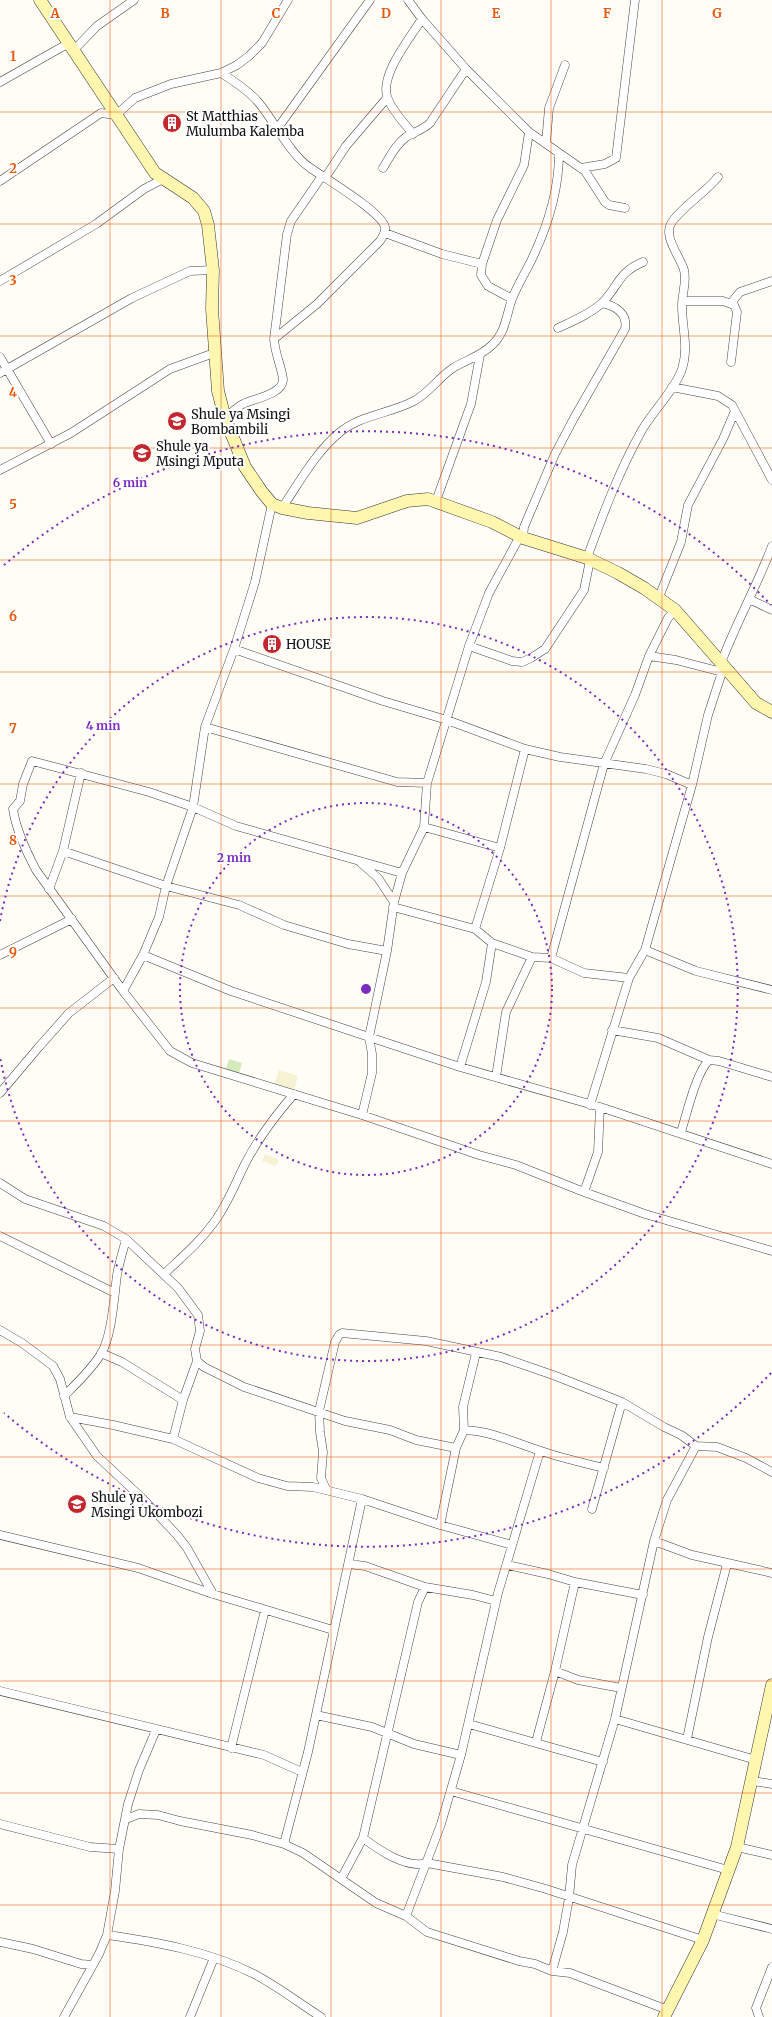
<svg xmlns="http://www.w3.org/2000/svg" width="772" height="2017" font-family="Merriweather,serif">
<rect width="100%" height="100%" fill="#fffdf5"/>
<path fill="#f6f3d4" d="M279 1070 298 1076 294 1091 274 1085Z
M265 1154 279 1160 276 1166 262 1161Z"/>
<path fill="#d5ebbd" d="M229 1059 242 1063 239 1073 226 1069Z"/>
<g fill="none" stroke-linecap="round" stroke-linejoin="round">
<g stroke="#444" stroke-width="9">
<path id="street" d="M408 0 422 19 466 69 529 132 585 171 605 202 609 205 625 208
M74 50 97 26 134 0
M221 73C234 81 248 90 259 103 274 121 290 154 309 167 324 178 381 211 385 227 386 233 382 237 380 241L317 304 274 339
M0 82 69 43
M277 129 370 0
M413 134C404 123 393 112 388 99 378 77 410 38 422 19
M546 143 549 108 565 65
M383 168C390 157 395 145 406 137 414 132 423 130 430 123L466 69
M581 168 605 164 616 158 635 0
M325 178 346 146 387 98
M0 181 101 113 116 115 135 98 171 84 221 73 237 65 249 56 262 43 288 0
M385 233 442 254 482 264
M0 281 96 224 144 189 163 179
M512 299 488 286 481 275 482 264 497 220 524 165 529 132
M683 301H723L734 305 737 312 731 362
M731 303 740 292 772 281
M558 328C573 321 590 314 602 303 619 286 617 273 643 262
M0 357 51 444
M0 373 132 298 190 271 213 270
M672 387 718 396 732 405 772 480
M225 418C231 413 237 407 243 404 253 399 284 394 283 379 281 365 275 354 274 339L287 234 291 221 322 176
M0 470 71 433 170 369 214 353
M436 501 471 404 480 355
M282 508C299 483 315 453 339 433 360 415 389 414 414 401 429 393 439 377 453 368 466 360 481 356 492 345 506 332 506 316 512 299 517 286 525 273 531 261 548 226 559 191 559 153
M523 538 524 527 555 454 574 418 625 329C628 314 616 306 602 303
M587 558C603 514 619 471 642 430 653 411 676 388 682 369 689 347 682 328 682 306 682 293 687 282 684 270 680 256 662 236 672 222 683 206 705 193 718 177
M659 597 681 542 688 505 723 439 735 411
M749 599 772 610
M469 646 512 661 522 662 531 658 545 649 584 590 590 560
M234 649 383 701 447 720 525 749 560 757 646 769 666 774 692 785
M649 656 676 660 722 672
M721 663C736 623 757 586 772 546
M205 727 397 782 427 783
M424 827 500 848
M63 851 166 886 239 905 284 925 348 944 387 951
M361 863 378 878 394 902
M402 873 236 826 193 807 149 792 32 761 23 784 20 801 13 809C16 830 26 851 36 870L123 991 170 1051 192 1063 362 1115 479 1155 516 1165 584 1192 645 1214 772 1251
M49 889 63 851 81 773
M393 907 475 929 492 943 532 957 551 958 584 973 629 978
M475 929 500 848 525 749
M645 950 696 971 772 990
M0 955 72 919
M143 955 231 991 369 1037 460 1067 600 1107 772 1164
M551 958 604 764 635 695 649 656 668 618 675 610
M123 991 143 955 159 917 166 886 193 807 205 727 234 649 255 582 272 504
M612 1030 658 1038 709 1060
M460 1067 486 982 492 943
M496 1077 506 1012 532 957
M0 1093 38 1048 69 1013 114 978
M590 1105 629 978 645 950 692 785 708 715 724 666
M362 1115 372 1073V1054L369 1037 387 951 394 902 402 873 424 827 427 783 469 646 489 593 520 536
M681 1132C687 1113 696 1073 709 1060L719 1061 772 1077
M0 1183 25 1199 104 1226 126 1239 178 1288 198 1315 200 1331 195 1349 197 1361 204 1367 244 1387 345 1421 390 1430 416 1440 456 1448 464 1430 463 1407 476 1353
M584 1192 598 1152 600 1107
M0 1236 115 1293
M164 1274C182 1257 200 1242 215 1221 228 1203 235 1184 245 1164 258 1138 275 1116 294 1094
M0 1330 22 1343 53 1366 60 1379 70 1417 97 1456 143 1499 177 1535 187 1548 213 1594
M101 1353 122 1362 183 1400
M64 1396C77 1383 91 1370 101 1354 112 1336 114 1297 117 1275 119 1263 123 1251 126 1239
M70 1417 113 1425 173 1439 258 1478 287 1486 313 1487 362 1499 440 1525 512 1545
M464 1430C492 1431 515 1443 541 1451 562 1458 583 1463 604 1468
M173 1439 183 1400 197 1361
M326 1489 321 1478 323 1452 320 1432 319 1411 335 1342 339 1335 342 1333 426 1341 501 1357 553 1375 622 1402 664 1427 681 1435 696 1446 717 1447 746 1458 772 1472
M592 1509 622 1402
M440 1525 456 1448
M0 1535 138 1568 213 1594 333 1630
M654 1541 692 1555 772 1573
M349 1564 365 1566 425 1587 473 1595 496 1601
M507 1565 548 1574 575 1582 643 1595
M555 1671 578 1680 621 1688
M0 1691 264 1755 302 1772
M316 1715 372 1727 414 1744 461 1755
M615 1719 756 1760
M469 1724 603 1762
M687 1739 708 1637 727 1564
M536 1742 555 1671 575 1582
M231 1748 265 1610
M753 1781 772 1784
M451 1791 728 1870
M126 1819 139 1814 158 1815 180 1821 252 1835 284 1844 303 1853 376 1903 406 1916 427 1932 519 1961 535 1964 552 1971 570 1973 668 2010
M0 1824 90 1847 119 1849
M363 1838C379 1850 406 1869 427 1863L503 1877 546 1889 703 1940
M284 1844 308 1752 362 1499
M737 1847 772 1855
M341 1879 363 1838 418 1602 425 1587
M712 1914 772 1929
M406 1916 441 1824 461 1755 498 1593 540 1451
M107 1935C157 1942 208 1951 254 1974 277 1986 299 2003 321 2017
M0 1942 33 1949 81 1964 93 1965
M552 1971 563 1932 569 1898 572 1865 615 1719 654 1541 667 1500 696 1446
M64 2017 99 1954 107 1935 115 1891 119 1849 128 1804 139 1770 156 1730
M190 2017 214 1958
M759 2017 756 2008 772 1967"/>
</g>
<g stroke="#333" stroke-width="13">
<path id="secondary" d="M40 0 155 173 193 198 204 211 208 225 213 270 212 309 218 391 225 418 245 467 262 492 272 504 282 508 308 513 357 518 407 501 428 499 492 522 523 538 587 558 618 573 644 588 675 610 756 703 772 712
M664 2017 703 1940 737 1847 772 1685"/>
</g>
<use href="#street" stroke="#fff" stroke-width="8"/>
<use href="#secondary" stroke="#fff6b0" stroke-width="12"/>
</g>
<path fill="none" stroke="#e8590c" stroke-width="1" stroke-opacity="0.55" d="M110 0V2017M221 0V2017M331 0V2017M441 0V2017M551 0V2017M662 0V2017M0 112H772M0 224H772M0 336H772M0 448H772M0 560H772M0 672H772M0 784H772M0 896H772M0 1008H772M0 1121H772M0 1233H772M0 1345H772M0 1457H772M0 1569H772M0 1681H772M0 1793H772M0 1905H772"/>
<g fill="none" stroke="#7b2cbf" stroke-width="2" stroke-dasharray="2 4">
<circle cx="366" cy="989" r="186"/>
<path d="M0 921A372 372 0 1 1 0 1057"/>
<path d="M771 1373A558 558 0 0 1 4 1413M4 565A558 558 0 0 1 771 605"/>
</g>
<defs>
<g id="building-disc" transform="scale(1)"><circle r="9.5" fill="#c4262e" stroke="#fff"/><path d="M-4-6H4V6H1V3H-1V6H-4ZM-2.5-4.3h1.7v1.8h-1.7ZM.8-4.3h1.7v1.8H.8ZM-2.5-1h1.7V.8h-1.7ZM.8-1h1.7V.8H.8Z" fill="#fff"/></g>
<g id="school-disc" transform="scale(1)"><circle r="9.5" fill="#c4262e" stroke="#fff"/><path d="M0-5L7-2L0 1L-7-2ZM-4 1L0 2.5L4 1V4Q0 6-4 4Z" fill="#fff"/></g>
</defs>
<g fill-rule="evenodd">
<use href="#building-disc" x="172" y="123"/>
<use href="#school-disc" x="177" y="421"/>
<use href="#school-disc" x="142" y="453"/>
<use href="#building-disc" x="272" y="644"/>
<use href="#school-disc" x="77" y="1504"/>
</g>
<g text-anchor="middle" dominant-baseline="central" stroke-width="4" stroke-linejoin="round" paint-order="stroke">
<g font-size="13" fill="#111" stroke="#fff" text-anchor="start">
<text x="186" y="116">St Matthias<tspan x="186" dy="15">Mulumba Kalemba</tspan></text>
<text x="191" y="414">Shule ya Msingi<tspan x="191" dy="15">Bombambili</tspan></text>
<text x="156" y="446">Shule ya<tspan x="156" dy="15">Msingi Mputa</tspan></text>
<text x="286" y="644">HOUSE</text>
<text x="91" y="1497">Shule ya<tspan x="91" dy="15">Msingi Ukombozi</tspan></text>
</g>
</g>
<g font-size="13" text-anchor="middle" font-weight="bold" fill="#e8590c" stroke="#fff" stroke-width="4" stroke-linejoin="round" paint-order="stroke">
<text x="55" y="18">A</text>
<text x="165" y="18">B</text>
<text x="276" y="18">C</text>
<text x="386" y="18">D</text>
<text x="496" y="18">E</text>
<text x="607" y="18">F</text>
<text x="717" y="18">G</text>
<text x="13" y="61">1</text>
<text x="13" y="173">2</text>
<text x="13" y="285">3</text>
<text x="13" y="397">4</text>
<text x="13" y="509">5</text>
<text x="13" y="621">6</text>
<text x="13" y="733">7</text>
<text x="13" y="845">8</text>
<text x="13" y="957">9</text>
</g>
<circle cx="366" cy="989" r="6" fill="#7b2cbf" stroke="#fff" stroke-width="2"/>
<g font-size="12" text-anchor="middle" font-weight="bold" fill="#7b2cbf" stroke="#fff" stroke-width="4" stroke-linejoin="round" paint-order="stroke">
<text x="130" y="487">6 min</text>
<text x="103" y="730">4 min</text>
<text x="234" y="862">2 min</text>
</g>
</svg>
